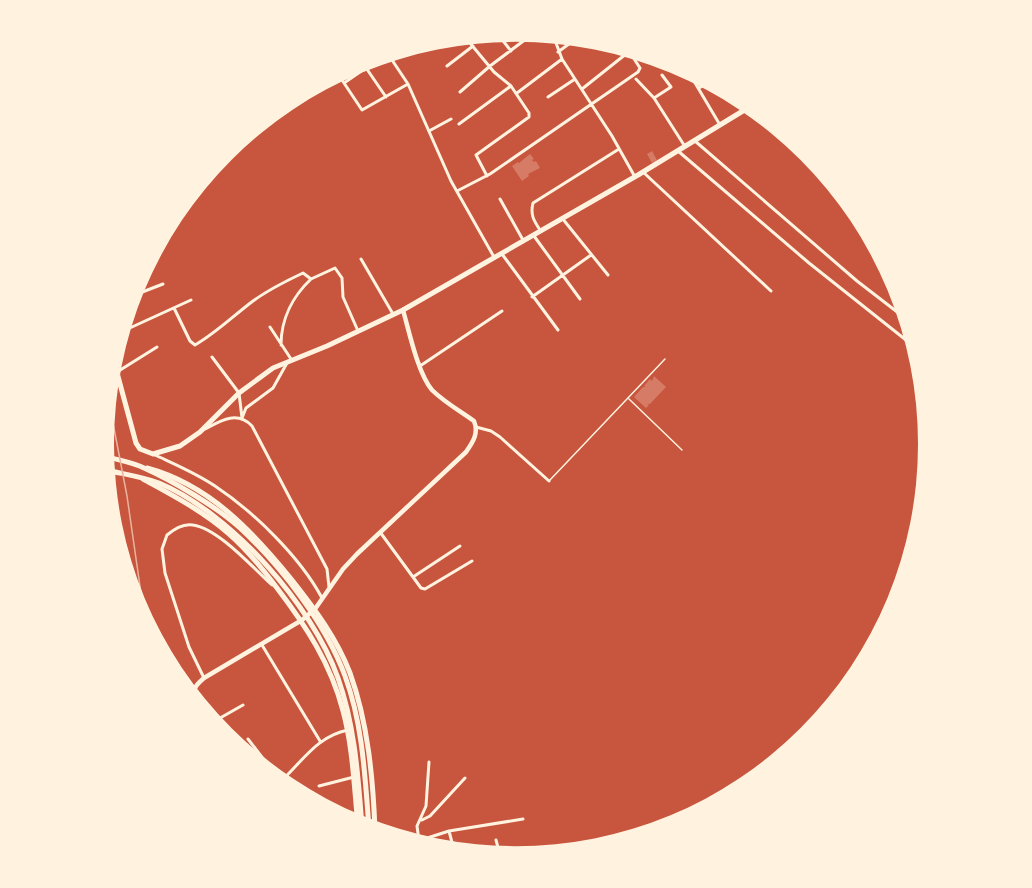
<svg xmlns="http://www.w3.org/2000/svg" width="1032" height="888" font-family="Inter,sans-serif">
<rect width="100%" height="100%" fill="#c8553d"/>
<path fill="#d67c66" d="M652 151 657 160 652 163 647 154Z
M530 154 534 159 532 160 534 162 536 161 540 168 528 174 529 176 522 181 512 166 518 162 519 163Z
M654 376 666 387 650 404H647L649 405 646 408 634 397 643 387H646L644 386 650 379 652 381Z"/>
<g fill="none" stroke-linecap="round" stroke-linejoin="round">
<path stroke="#fff3e0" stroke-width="1.5" d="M629 399 682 450
M549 481 665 359"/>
<path stroke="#fff3e0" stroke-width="3" d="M497 33 511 51
M553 35 562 59 612 136 635 177
M465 37 494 72 511 86 529 113V117L476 155 487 176
M420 47 425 43
M558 52 577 38
M388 54 408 84 451 181 494 257
M362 62 386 97
M447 66 473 46
M688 71 720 125
M338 74 362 110 408 84
M636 79 654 98 684 145
M344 83 386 54
M699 88 709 82
M582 89 631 50
M460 92 490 66 534 33
M517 93 562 59
M548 97 575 79
M654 98 671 87 662 75
M459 124 511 86
M429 131 451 119
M695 141 857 281 905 318
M678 151 809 263 916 348
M643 172 771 291
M457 191 490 174 638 72 640 68 629 51
M500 199 523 240
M562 218 608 275
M540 230C534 221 530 215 533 203L619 149
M534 236 580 299
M502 254 558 330
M361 259 393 314
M132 296 163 284
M532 297 591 255
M174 308 190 341 195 345C216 333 233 316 253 301 268 290 286 281 303 273L311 279 335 268 342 278 343 297 358 331
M270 327 291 359
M121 332 191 300
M281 345C281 319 293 296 311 279
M212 357 239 393 242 418
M420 366 502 311
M117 372 157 347
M242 418 246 408 273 388 287 363
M476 427 491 431 500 437 549 481
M205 429C220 421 237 410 252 426L327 569 329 587
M153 454C174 464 196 473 215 486 254 512 300 557 322 598
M380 532 421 588 425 589 472 561
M413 577 460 546
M262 645 320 741
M204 678 189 647 165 573 162 549 167 535C174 529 183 523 193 525 219 529 253 568 272 585
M213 722 243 705
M248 739 281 782
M280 782C302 762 317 736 348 730
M319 786 354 777
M294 791 300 786
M422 820 430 816 465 778
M449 831 454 850
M496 840 500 855
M419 841 417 826 426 806 429 762
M415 842 449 831 523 819"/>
<path stroke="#fff3e0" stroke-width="4.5" d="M194 699C193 688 196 685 204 678L302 620 315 609 343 569 357 554 466 452C473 442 479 433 474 421 460 411 444 402 432 390 418 374 409 331 403 310"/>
<path stroke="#fff3e0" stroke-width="5" d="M113 358 136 443 140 449 153 454 180 446 200 432 239 393 273 368 327 346 403 310 638 175 751 106
M147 468C210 485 253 532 292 580 315 609 337 639 350 673 368 723 373 778 375 830
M143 479C172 495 203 511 228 533 247 549 262 568 277 588 306 626 331 664 343 711 353 748 354 787 358 825"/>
<path stroke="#fff3e0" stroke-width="5" d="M105 456C117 460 132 462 144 468 173 481 217 507 240 528 281 566 326 624 345 676 363 725 365 777 369 828
M106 470C123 474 143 477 159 483 231 513 312 605 338 678 355 726 358 776 362 826"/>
<path stroke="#e9b49f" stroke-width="1.5" d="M108 397 127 496 145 621"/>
</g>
<path d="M0 0H1032V888H0ZM114 444a402 402 0 1 1 804 0a402 402 0 1 1-804 0Z" fill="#fff3e0" fill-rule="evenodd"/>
</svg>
